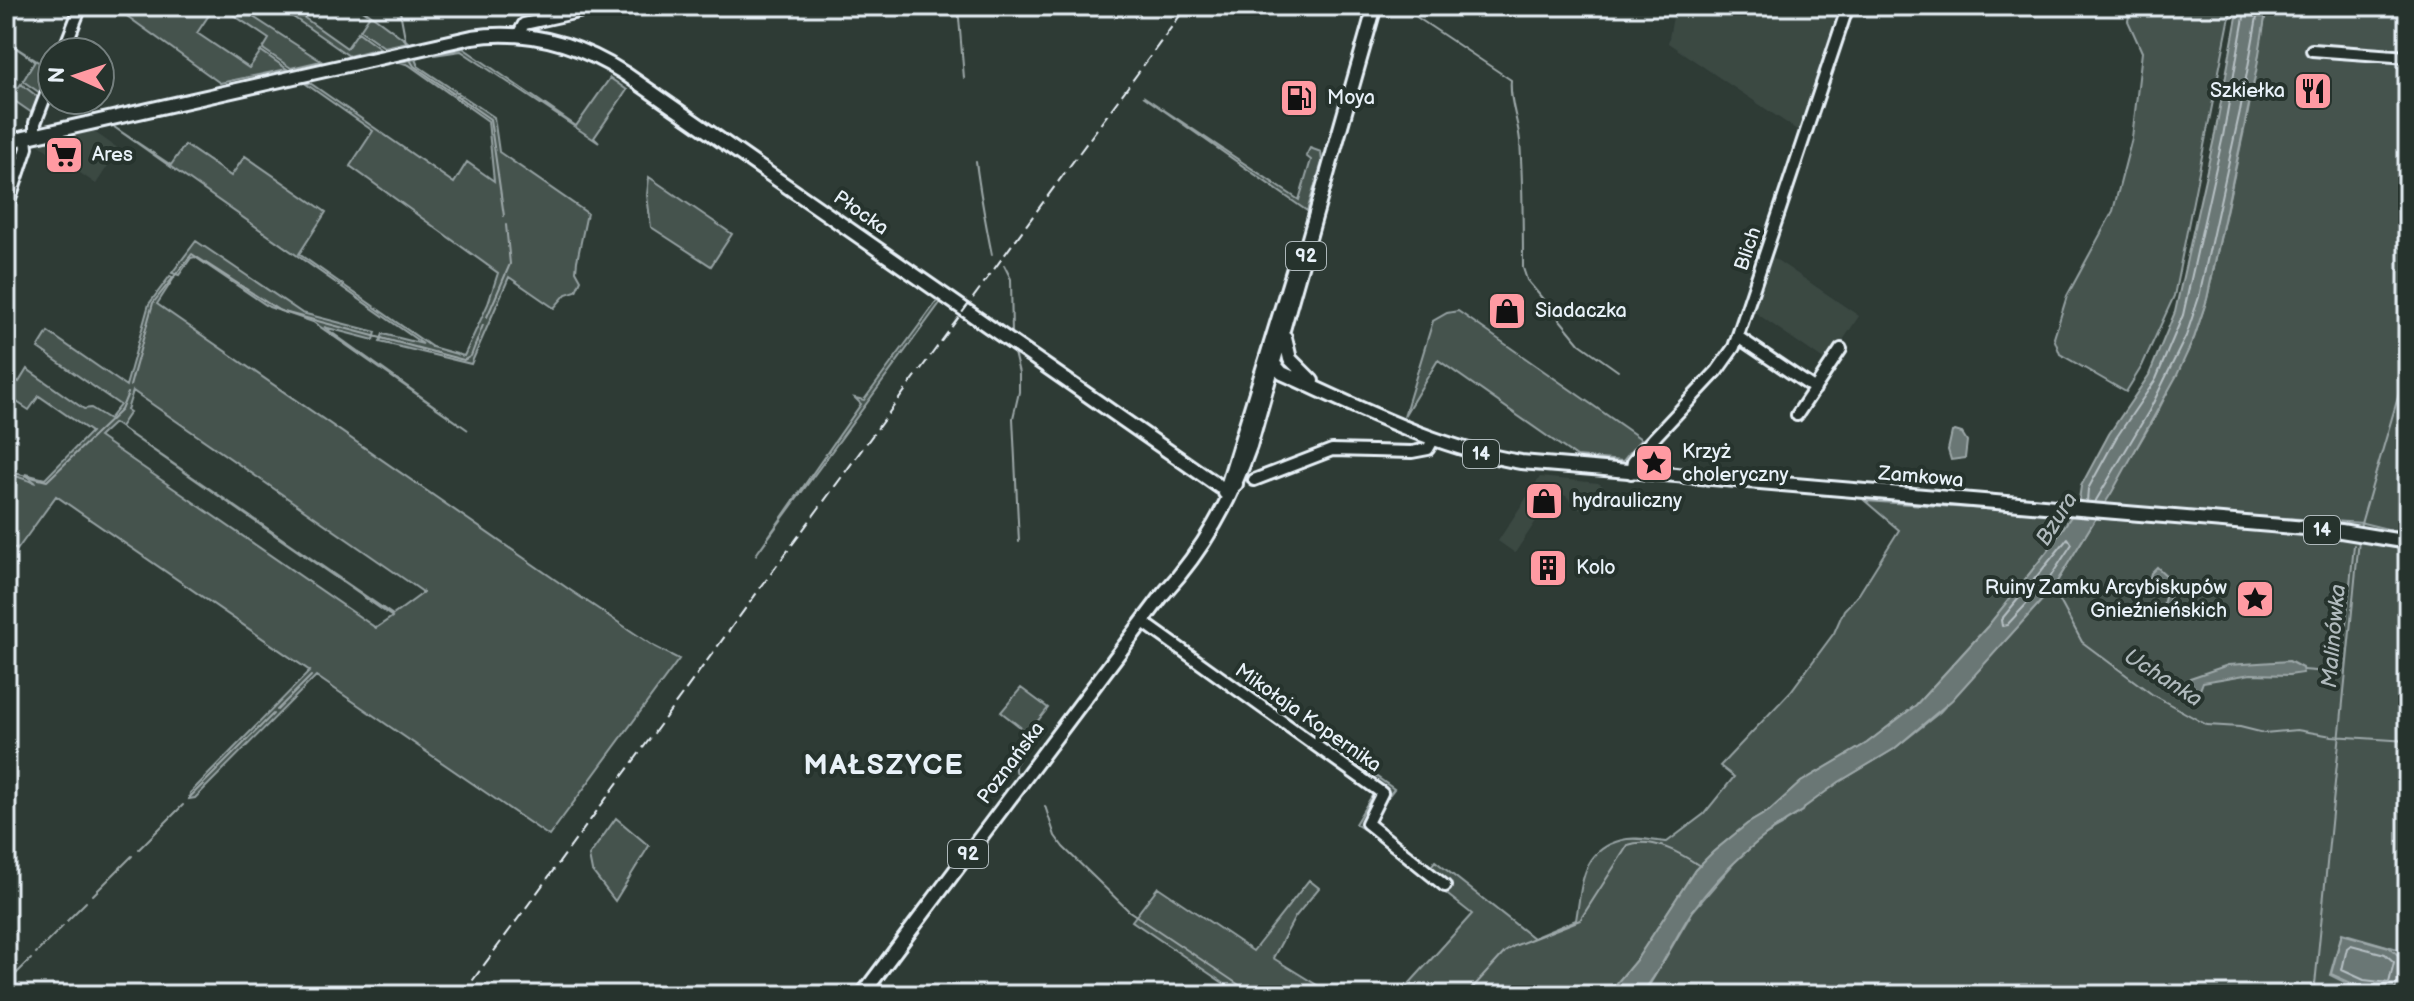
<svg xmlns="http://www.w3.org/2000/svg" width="2414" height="1001" font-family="'Balsamiq Sans',sans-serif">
<rect width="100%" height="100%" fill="#2e3b35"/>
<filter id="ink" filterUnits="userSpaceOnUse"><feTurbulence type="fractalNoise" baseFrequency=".0125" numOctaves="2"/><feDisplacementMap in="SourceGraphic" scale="16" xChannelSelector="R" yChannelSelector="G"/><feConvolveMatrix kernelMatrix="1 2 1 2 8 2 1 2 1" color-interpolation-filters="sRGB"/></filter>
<g filter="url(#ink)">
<path fill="#3b4843" d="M1675 6H1839L1800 132 1668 43Z
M93 131 119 149 96 184 38 144Z
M1771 256 1859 316 1828 363 1756 313H1752Z
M1540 477 1598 483 1603 486 1579 509 1566 496 1555 492 1515 553 1498 541Z"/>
<path fill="#45524e" stroke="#96a2a3" stroke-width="2" fill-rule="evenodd" d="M113 6H215L197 33 249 68 261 51 287 69 220 83Z
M220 6H243L241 9 321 61 291 68 263 49 269 39Z
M285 6H299L296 12 347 48 358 32 380 48 349 56 283 10Z
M357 6H359L408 42 384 47 360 30 370 15Z
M2131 6H2232L2174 296 2142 366 2126 392 2060 354 2054 338 2067 296 2113 211 2132 138 2142 52 2128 21Z
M2267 6H2408V534L2363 523 2102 506 2156 415 2194 338 2207 299 2248 112Z
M6 41 49 69 40 93 23 81 35 61Z
M463 48 576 126 610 78 627 90 594 138 599 143 461 51 434 55Z
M415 59 418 66 494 117 499 152 587 213 577 261 576 271 581 280 576 291 566 294 554 308 509 277 471 364 380 342 383 334 423 344 114 127 171 165 185 145 231 176 245 156 326 212 299 254 432 347 464 356 488 304 498 273 350 166 373 131 306 84 310 83 454 183 467 162 494 181 488 121 409 65 400 62Z
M6 81 18 88 21 84 38 97 32 113 6 95Z
M1143 96 1299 200 1311 160 1306 156 1310 148 1321 152 1322 162 1307 211Z
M649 177 732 234 711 266 651 227 647 195Z
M196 241 302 313 376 332 374 340 324 327 468 430 313 322 269 307 195 257 191 258 179 275 172 273Z
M170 276 174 278 157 304 570 590 655 647 679 659 549 836 316 676 195 798 189 799 190 793 310 671 56 496 17 550 6 543 7 473 36 483 25 474 45 479 91 432 39 396 29 410 6 395V379L9 375 19 382 27 369 84 409 91 408 109 419 120 405 38 348 48 332 126 386 149 304ZM133 391 423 592V593L393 615 120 427 130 412 127 410ZM114 423 391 616 392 617 376 628 99 437Z
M937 301 940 303 755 556 861 404 855 398 864 400Z
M1458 311 1641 439 1623 461 1577 457 1438 360 1404 416 1433 321 1447 313Z
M1865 501 2072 515 2049 549 1987 627 1916 705 1867 743 1801 782 1769 811 1747 824 1713 852 1695 870 1637 959 1607 995H1399L1472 914 1420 873 1426 866 1430 868 1435 861 1533 938 1576 920C1582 885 1581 850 1622 840 1635 836 1653 841 1667 842L1704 814 1734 777 1720 766 1791 691 1834 633 1844 610 1859 594 1899 530Z
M2096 518 2363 539 2408 548V952L2342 933 2330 975 2371 995H1640L1650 984 1693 911 1734 863 1762 837 1782 826 1790 816 1839 782 1894 749 1940 712 2053 588Z
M1021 688 1048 708 1028 733 1001 712Z
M1347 756 1394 789 1363 829 1355 824 1373 794 1351 779Z
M616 818 649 846 615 901 592 871 589 856Z
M1309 880 1319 888 1295 917 1273 958 1333 995H1241L1132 921 1158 887 1253 951Z"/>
<path fill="#6b7775" stroke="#9da8a9" stroke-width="2" d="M2239 6H2267L2256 72 2207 299 2194 338 2177 375 2112 492 2053 588 1952 700 1894 749 1839 782 1805 807 1803 811C1761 834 1722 870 1693 910 1674 938 1662 970 1640 995H1607L1637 959 1695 870 1713 852 1747 824 1769 811 1801 782 1867 743 1916 705 1987 627 2049 549 2072 515 2079 500 2081 486 2109 434 2149 375 2175 312 2215 134Z
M1955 431 1962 433 1967 441 1965 458 1951 460 1948 450 1952 432Z
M2157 567 2171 580 2168 619 2164 620 2160 617 2165 597 2164 589 2149 581 2151 573Z
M2289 661 2302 668 2303 673 2289 675 2251 674 2203 682 2198 695 2190 693V678L2228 665Z
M2342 934 2389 947 2405 961 2394 993 2362 988 2331 974Z"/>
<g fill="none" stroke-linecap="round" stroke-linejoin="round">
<path stroke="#b6c0c4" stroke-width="2" d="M2087 502 2088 489 2116 438 2156 379 2183 315 2223 136 2246 6
M2095 502 2149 411 2186 336 2199 297 2240 111 2259 6
M2068 538 2072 544 2047 582 2007 625 2002 626 2001 620Z
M2351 945 2385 954 2394 962 2389 983 2364 980 2342 970 2347 948Z"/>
<path stroke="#9da8a9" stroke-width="2" d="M399 6 407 48
M958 6 964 78
M1400 6 1511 80C1509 101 1518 120 1520 141 1523 184 1523 225 1523 268L1527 280 1580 344 1618 371
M409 58 414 66 490 119 504 216
M976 162C980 193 986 225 992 255
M1004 265 1011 279 1012 335
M487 317 510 264 506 225
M1013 349 1019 373V392L1013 418 1019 542
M130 386 153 303 192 254 280 311 456 358 464 360 471 356 483 325
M6 471 47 481 121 410 128 393
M2360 527 2408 363
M2053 588 2082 642 2153 695 2207 725 2240 727 2264 733 2297 730 2332 736 2408 741
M2303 670 2341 673 2354 545
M277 710 311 676
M1022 776 1015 771V765L1026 748
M190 797 273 714
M1045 806 1055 836 1063 847 1129 911 1254 995
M139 849 183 805
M93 895 132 856
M67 921 86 902
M36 953 63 926
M6 984 31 959
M1466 995 1505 952 1514 946 1580 920 1628 845C1653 837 1680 853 1700 866
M2314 995 2359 540"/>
<g stroke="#e8f1f8" stroke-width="16">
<path id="minor" d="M518 35 524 24 605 6
M2312 50 2408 57
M63 52 81 6
M35 135V123L52 79
M6 211 27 148 26 137
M1738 337 1815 389
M1797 415 1841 349
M1631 473 1633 462 1639 454 1717 371 1734 347 1848 6
M1254 480 1332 450 1412 452 1428 449 1433 440
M1143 622 1382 793 1367 823 1445 886"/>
</g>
<g stroke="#e8f1f8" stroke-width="18">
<path id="major" d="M6 142 472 37C527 29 577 43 624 73L1220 487 1236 484
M1285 338 1290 359 1312 381
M1274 364 1282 373C1360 408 1436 448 1521 462L2341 531 2408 542
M1225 493 1297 258
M862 995 1164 593C1204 549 1230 502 1250 446L1375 6"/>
</g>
<use href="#minor" stroke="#26332d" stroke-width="10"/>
<use href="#major" stroke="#26332d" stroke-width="12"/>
<path stroke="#e8f1f8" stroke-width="2" stroke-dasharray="12 6" stroke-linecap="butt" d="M462 995 1187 6"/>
</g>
</g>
<defs>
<g id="restaurant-square" transform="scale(2)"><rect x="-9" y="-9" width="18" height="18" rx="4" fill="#ff9aa2" stroke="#26332d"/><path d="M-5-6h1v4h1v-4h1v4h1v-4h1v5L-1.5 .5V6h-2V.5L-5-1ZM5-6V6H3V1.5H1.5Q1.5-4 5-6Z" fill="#111"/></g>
<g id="fuel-square" transform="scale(2)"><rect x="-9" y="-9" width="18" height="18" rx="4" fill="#ff9aa2" stroke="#26332d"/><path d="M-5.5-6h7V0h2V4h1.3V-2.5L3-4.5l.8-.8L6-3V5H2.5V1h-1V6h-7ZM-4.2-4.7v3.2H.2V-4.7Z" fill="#111"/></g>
<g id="supermarket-square" transform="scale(2)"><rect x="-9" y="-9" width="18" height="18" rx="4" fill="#ff9aa2" stroke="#26332d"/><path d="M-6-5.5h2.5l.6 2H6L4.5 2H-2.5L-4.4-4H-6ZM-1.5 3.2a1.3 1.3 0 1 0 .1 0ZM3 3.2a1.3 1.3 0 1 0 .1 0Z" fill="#111"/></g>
<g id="shop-square" transform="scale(2)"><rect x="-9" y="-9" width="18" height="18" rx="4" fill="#ff9aa2" stroke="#26332d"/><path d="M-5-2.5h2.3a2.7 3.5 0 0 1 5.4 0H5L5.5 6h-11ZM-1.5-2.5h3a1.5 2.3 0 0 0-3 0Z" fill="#111"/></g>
<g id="sight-square" transform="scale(2)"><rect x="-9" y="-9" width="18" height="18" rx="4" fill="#ff9aa2" stroke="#26332d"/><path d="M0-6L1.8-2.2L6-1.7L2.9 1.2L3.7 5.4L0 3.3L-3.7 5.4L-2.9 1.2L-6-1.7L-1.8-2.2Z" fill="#111"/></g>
<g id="building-square" transform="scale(2)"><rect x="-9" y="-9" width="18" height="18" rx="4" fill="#ff9aa2" stroke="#26332d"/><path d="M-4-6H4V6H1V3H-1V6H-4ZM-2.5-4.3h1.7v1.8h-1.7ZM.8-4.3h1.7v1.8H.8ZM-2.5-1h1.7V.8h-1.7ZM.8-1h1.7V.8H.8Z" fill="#111"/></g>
</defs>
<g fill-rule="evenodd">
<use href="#restaurant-square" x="2313" y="91"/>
<use href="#fuel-square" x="1299" y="98"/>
<use href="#supermarket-square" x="64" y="155"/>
<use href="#shop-square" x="1507" y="311"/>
<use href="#sight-square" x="1654" y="463"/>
<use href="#shop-square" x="1544" y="501"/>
<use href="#building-square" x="1548" y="568"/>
<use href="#sight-square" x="2255" y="599"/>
</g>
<g text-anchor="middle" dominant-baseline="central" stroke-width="8" stroke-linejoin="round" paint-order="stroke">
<g fill="#26332d" stroke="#aeb8bb" stroke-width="2">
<rect x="1286" y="242" width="40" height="28" rx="6"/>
<rect x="1463" y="440" width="36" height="28" rx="6"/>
<rect x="2304" y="516" width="36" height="28" rx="6"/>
<rect x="948" y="840" width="40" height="28" rx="6"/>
</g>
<g font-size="18" font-weight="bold" fill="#e8f1f8">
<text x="1306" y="256">92</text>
<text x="1481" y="454">14</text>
<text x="2322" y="530">14</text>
<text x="968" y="854">92</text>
</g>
<g font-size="20" fill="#e8f1f8" stroke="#26332d" text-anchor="start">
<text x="2285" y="91" text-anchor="end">Szkiełka</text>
<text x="1327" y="98">Moya</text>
<text x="92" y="155">Ares</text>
<text x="1535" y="311">Siadaczka</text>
<text x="1682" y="452">Krzyż<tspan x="1682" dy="23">choleryczny</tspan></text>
<text x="1572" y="501">hydrauliczny</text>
<text x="1576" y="568">Kolo</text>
<text x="2227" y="588" text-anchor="end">Ruiny Zamku Arcybiskupów<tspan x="2227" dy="23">Gnieźnieńskich</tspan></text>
</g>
<g font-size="20" fill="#e8f1f8" stroke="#26332d">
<text transform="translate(861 213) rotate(35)">Płocka</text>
<text transform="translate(1748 249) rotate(-71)">Blich</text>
<text transform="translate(1921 477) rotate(5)">Zamkowa</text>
<text transform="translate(1308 718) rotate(35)">Mikołaja Kopernika</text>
<text transform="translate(1011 763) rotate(-53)">Poznańska</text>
</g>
<g font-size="22" font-style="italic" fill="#b0babd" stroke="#26332d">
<text transform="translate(2057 519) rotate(-58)">Bzura</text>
<text transform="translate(2334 636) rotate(-85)">Malinówka</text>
<text transform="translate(2163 678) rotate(33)">Uchanka</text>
</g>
<g font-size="28" font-weight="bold" letter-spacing="2" fill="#e8f1f8" stroke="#26332d">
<text x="884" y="765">MAŁSZYCE</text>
</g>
</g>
<rect width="2414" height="1001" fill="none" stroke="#26332d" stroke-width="32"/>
<rect x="16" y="16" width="2382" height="969" fill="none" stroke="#e8f1f8" stroke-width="3" filter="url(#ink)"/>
<g transform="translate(76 76) rotate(273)"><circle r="38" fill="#26332d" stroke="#747f7e" stroke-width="2"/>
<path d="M0-6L14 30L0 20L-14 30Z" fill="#ff9aa2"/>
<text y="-12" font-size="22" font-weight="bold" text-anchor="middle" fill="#e8f1f8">N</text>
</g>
</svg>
